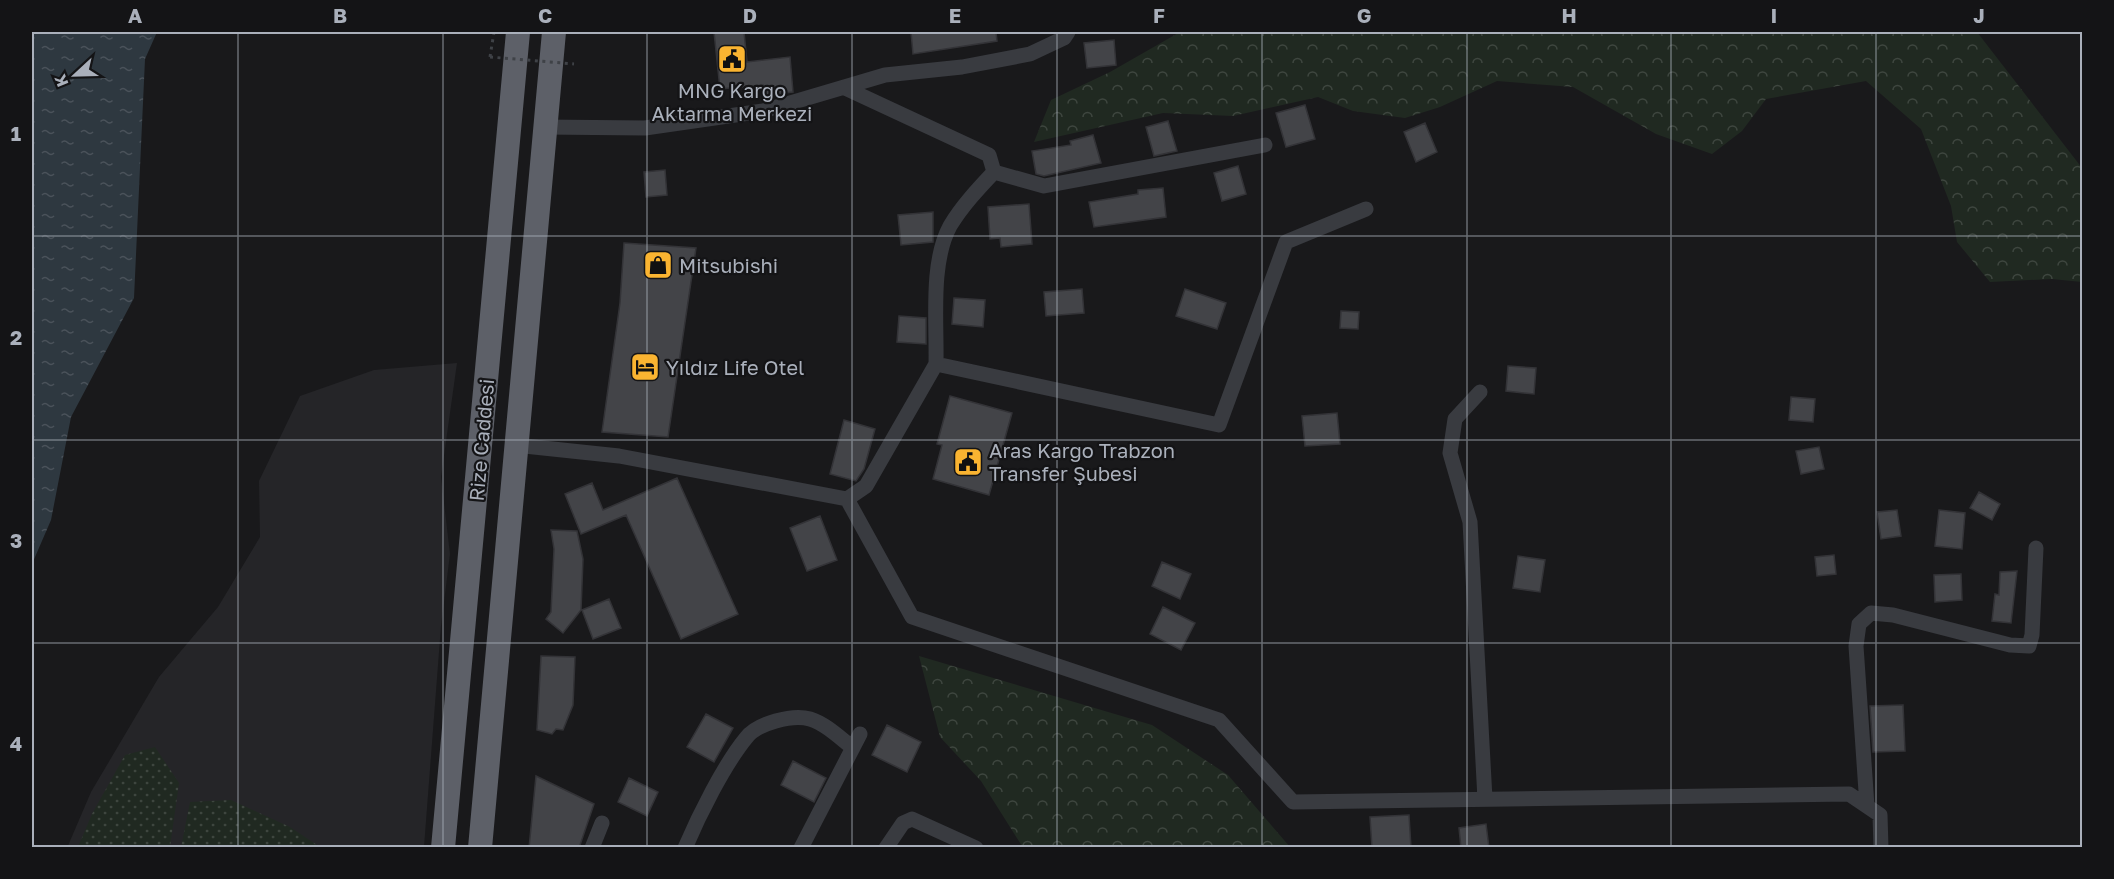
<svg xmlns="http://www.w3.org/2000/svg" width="2114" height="879" font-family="'Golos Text',sans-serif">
<defs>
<pattern id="grass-dots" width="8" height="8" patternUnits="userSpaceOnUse" patternTransform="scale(1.5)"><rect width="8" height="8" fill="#202921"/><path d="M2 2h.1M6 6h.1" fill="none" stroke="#3e463f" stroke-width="1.8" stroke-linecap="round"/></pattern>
<pattern id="forest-crowns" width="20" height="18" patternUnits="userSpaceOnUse" patternTransform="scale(1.5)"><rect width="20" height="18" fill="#202921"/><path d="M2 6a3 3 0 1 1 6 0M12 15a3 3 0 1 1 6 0" fill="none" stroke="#3e463f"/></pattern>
<pattern id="water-ripples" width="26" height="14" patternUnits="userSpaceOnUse" patternTransform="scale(1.5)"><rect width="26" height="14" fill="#2e3840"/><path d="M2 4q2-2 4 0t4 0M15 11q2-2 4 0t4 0" fill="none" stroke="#4a525a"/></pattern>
</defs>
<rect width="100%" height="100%" fill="#19191b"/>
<path fill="#252528" d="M457 363 441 477 450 554 441 626 424 847 67 848 91 792 159 677 218 607 260 537 259 481 300 396 374 370Z"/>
<path fill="url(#grass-dots)" d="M155 747 179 783 170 847H78L92 814 125 755Z
M231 800 290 827 320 847H181L190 802Z"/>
<path fill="url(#forest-crowns)" d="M1180 32H1977L2082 168V282L2052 279 1990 282 1957 242 1951 206 1921 129 1866 81 1766 99 1742 131 1712 154 1656 134 1573 87 1497 81 1440 107 1405 118 1353 111 1318 97 1233 116 1163 113 1034 142 1051 100 1110 72Z
M919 656 1152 725 1228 775 1290 847 1022 846 981 781 940 737Z"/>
<path fill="url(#water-ripples)" d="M32 32H157L145 59 134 298 71 417 51 520 32 564Z"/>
<path fill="#434448" stroke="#333337" stroke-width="1.5" d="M714 32H744L747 62 790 57 793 92 764 95 763 85 720 89Z
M911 32H996L997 41 913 54Z
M1114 40 1116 65 1087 68 1084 43Z
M1305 105 1315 139 1286 147 1276 113Z
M1168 121 1177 151 1154 156 1146 127Z
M1425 123 1437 152 1416 162 1404 132Z
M1093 135 1101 163 1044 176 1036 174 1032 151 1071 145 1070 141Z
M1238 166 1246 194 1222 201 1214 173Z
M665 170 667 195 646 197 644 172Z
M1163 188 1166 217 1094 227 1089 202 1138 194V190Z
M1029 204 1032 244 1001 247 1000 238 990 239 988 207Z
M933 212V242L901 245 898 215Z
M624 243 696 248 668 437 602 432 620 303Z
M1082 289 1084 313 1046 316 1044 292Z
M1185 289 1226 303 1217 329 1176 316Z
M954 298 985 300 983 327 952 324Z
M1341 311 1359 312 1358 329 1340 328Z
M899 316 926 318V344L897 342Z
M1508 366 1536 368 1534 394 1506 391Z
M950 396 1012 413 989 495 933 479 942 445 937 444Z
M1791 397 1815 399 1813 422 1789 420Z
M1337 413 1340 444 1305 446 1302 416Z
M844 420 875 429 864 469 856 481 830 474Z
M1819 447 1824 469 1801 474 1796 451Z
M677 478 738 614 681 639 626 515 581 534 565 494 592 483 603 510Z
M1979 492 2000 504 1992 520 1970 508Z
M1897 510 1901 536 1881 539 1877 512Z
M1939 510 1965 513 1962 549 1935 546Z
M820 516 837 560 807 571 790 528Z
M551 530 577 531 583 559 581 610 563 633 546 619 551 612 554 549Z
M1834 555 1836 574 1817 576 1815 557Z
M1518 556 1545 560 1540 592 1513 588Z
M1162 562 1191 574 1180 599 1152 586Z
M2017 571 2011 623 1992 621 1995 594 1999 595 2000 572Z
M1961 574 1962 600 1935 602 1934 575Z
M609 599 621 628 593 639 582 610Z
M1163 607 1195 623 1181 650 1150 634Z
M541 656 575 657 573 705 563 730 556 729 552 734 537 730Z
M1903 705 1905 751 1873 752 1870 706Z
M706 714 733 728 714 762 687 747Z
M887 725 921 742 907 772 872 755Z
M793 761 826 778 814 802 781 785Z
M536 776 594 804 579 848H529Z
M629 778 658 792 647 816 618 802Z
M1409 815 1411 848H1372L1370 817Z
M1486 824 1489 848H1461L1459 828Z"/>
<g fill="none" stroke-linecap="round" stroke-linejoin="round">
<path stroke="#3f4247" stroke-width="3" stroke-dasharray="3 4.5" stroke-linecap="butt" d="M490 57 494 32"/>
<path stroke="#393b40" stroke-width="15" d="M845 88 989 155 994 172C978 189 962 206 950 226 930 263 937 322 936 364L1219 425 1286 242 1366 209
M543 127 645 128 763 111 885 75 962 67 1030 54 1064 38 1068 32
M994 172 1044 186 1265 145
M1480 392 1455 419 1450 453 1470 522 1485 799
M515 445 619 456 847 499 912 617 1219 720 1293 802 1849 794 1880 815 1881 848
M847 499 866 486 936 364
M1867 806 1856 646 1859 624 1871 613 1893 615 2010 645 2029 646 2032 635 2036 548
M592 848 602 823
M685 848C699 815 724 765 746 738 757 723 793 714 810 719 826 724 840 738 853 748
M801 848 860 734
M886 848 903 823 912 819 976 848"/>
<path stroke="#5d6068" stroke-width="24" d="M443 848 518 32
M480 848 554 32"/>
<path stroke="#3f4247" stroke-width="3" stroke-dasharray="3 4.5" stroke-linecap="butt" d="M490 57 574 64"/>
</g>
<path fill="none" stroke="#aab0bb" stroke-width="1.5" stroke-opacity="0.55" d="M238 32V848M443 32V848M647 32V848M852 32V848M1057 32V848M1262 32V848M1467 32V848M1671 32V848M1876 32V848M32 236H2082M32 440H2082M32 643H2082"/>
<defs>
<g id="civic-square" transform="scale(1.5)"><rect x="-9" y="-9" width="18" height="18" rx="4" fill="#fab431" stroke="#141416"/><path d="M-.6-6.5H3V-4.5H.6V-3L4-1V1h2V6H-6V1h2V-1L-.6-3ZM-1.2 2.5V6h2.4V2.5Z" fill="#111"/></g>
<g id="shop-square" transform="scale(1.5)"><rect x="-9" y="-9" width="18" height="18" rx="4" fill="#fab431" stroke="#141416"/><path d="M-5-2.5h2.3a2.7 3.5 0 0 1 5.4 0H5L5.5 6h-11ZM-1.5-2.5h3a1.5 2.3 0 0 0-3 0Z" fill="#111"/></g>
<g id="hotel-square" transform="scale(1.5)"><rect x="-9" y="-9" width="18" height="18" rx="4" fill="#fab431" stroke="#141416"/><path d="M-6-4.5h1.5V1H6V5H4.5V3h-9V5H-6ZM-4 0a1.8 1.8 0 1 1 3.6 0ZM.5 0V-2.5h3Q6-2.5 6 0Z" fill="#111"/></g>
</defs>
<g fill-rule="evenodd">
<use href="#civic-square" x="732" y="59"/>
<use href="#shop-square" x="658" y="265"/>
<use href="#hotel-square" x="645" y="367"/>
<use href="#civic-square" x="968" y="462"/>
</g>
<g text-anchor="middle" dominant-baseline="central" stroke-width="4.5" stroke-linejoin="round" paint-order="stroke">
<g font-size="20" fill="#aab0bb" stroke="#141416" text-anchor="start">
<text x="732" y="90" text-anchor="middle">MNG Kargo<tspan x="732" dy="23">Aktarma Merkezi</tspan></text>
<text x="679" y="265">Mitsubishi</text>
<text x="666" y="367">Yıldız Life Otel</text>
<text x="989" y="450">Aras Kargo Trabzon<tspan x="989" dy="23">Transfer Şubesi</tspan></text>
</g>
<g font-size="20" fill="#aab0bb" stroke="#141416">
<text transform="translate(481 440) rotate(-85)">Rize Caddesi</text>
</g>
</g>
<rect width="2114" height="879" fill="none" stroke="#141416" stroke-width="66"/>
<g transform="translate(75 75) rotate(248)" stroke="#141416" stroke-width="4.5" paint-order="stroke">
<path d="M0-4.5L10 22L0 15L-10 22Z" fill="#aab0bb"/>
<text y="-9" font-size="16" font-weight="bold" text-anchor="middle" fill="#aab0bb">K</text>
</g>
<rect x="33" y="33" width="2048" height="813" fill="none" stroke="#aab0bb" stroke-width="2"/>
<g font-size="20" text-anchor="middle" font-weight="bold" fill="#aab0bb">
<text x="135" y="23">A</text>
<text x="340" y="23">B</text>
<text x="545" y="23">C</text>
<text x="750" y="23">D</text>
<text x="955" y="23">E</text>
<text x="1159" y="23">F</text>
<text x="1364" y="23">G</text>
<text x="1569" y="23">H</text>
<text x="1774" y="23">I</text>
<text x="1979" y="23">J</text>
<text x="16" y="141">1</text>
<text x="16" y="345">2</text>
<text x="16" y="548">3</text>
<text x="16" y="751">4</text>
</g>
</svg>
